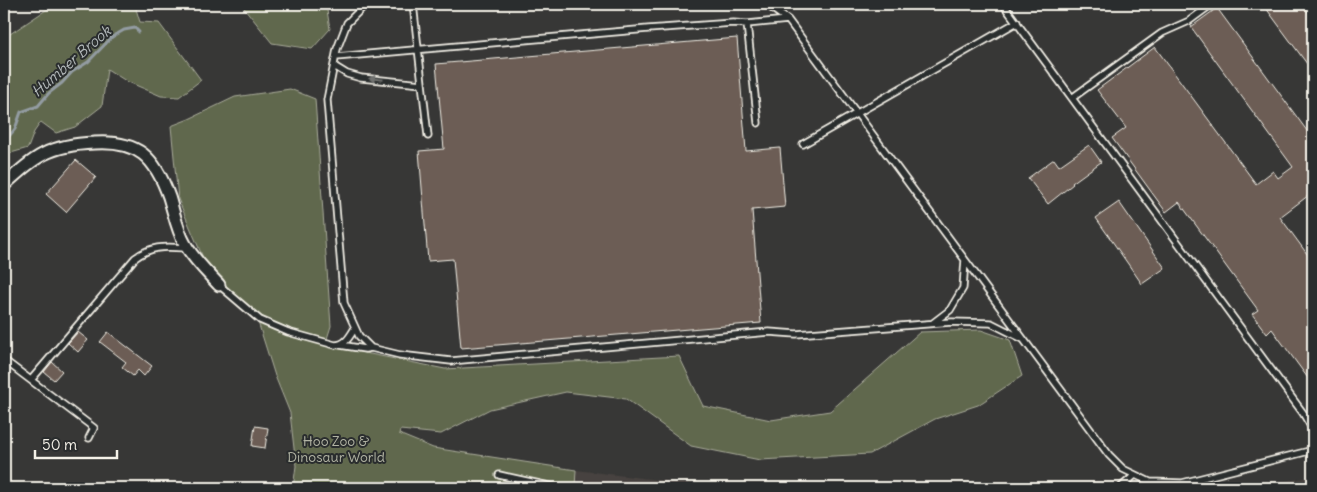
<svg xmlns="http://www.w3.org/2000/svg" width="1317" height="492" font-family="Delius,sans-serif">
<rect width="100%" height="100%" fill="#373736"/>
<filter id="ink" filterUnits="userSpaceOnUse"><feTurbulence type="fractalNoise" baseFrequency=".02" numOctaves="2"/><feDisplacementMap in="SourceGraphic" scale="10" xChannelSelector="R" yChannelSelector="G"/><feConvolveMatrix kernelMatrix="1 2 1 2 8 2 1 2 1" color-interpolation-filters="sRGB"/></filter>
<g filter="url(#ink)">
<path fill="#47423f" d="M576 470 724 488H575Z
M1313 475V488H1244L1304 478Z"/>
<path fill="#60684e" stroke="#aaac9b" d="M55 4H148L136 9 140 22 159 23 201 80 179 97 161 96 126 81 107 69 102 106 75 127 56 133 41 122 34 132 28 148 4 155V38Z
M241 4H326L330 29 312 49 272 43Z
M290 89 315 99 331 326 325 345 445 369 679 356 703 406 771 420 830 411 920 332 981 330 1010 340 1022 376 978 405 935 419 870 454 760 460 691 446 626 399 566 392 490 409 441 434 400 430 399 434 433 448 576 470 575 488H293L296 466 290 413 275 376 258 322 210 274 178 199 171 126 189 119 235 97Z"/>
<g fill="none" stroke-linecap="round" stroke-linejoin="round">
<path stroke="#939ca2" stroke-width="3" d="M4 142 15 129 21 112 38 106 49 93 62 83 72 72 88 62 112 37 124 30 135 28 139 32"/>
</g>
<path fill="#6c5d54" stroke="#f4f1e8" d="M1263 4H1302L1313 19V72Z
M1217 8 1313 139V192L1280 217 1313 262V385L1272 329 1267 334 1252 314 1258 310 1179 202 1166 212 1112 138 1126 128 1097 90 1155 47 1256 184 1273 171 1278 178 1293 167 1191 27Z
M737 38 746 151 780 148 785 207 752 210 761 323 461 348 453 259 428 261 419 151 444 149 436 64Z
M1089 145 1101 162 1072 183 1073 184 1048 204 1028 178 1054 159 1059 166Z
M76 160 96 177 66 212 46 194Z
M1119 202 1165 268 1142 284 1096 218Z
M78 332 88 340 78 352 68 343Z
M108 332 152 366 144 376 138 370 133 376 122 367 126 362 100 342Z
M52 362 62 371 54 380 44 372Z
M255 426 268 428 265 448 252 446Z"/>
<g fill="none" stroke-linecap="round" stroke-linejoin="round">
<g stroke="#f4f1e8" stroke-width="9">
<path id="service" d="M366 4 347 23 337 49 327 100 344 303 359 336 371 348 400 355 451 361 769 332 796 334 952 322 991 323 1023 339
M413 4 428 136
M766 4 788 20 1109 455 1123 469 1150 482 1182 483 1313 450
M1003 4 1303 413 1313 430
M336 57 648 29 733 23 747 24
M334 66 347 74 361 78 422 84
M1072 98 1162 33 1189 21 1212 4
M758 123 747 24 788 20
M803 144 1017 22
M219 285 260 320 288 332 335 345C346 345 350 336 355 328
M933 323 950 310 963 288 965 260
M340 345 365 349 371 348
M4 360 94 428 89 438
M31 380 135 258C152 245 166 247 187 248
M499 475 558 488
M1120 488 1135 475"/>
</g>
<g stroke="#f4f1e8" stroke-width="15">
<path id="minor" d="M4 185C36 156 49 145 94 143 138 140 155 157 169 197 174 213 177 230 185 244 194 260 207 272 219 285"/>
</g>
<use href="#service" stroke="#2a2d2e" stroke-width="5.5"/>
<use href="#minor" stroke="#2a2d2e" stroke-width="11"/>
</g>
<defs><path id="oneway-solid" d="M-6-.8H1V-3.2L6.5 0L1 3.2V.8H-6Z" transform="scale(1.25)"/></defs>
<use fill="#71726f" href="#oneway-solid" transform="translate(376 79) rotate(-174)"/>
</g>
<g text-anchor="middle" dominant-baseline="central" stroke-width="4" stroke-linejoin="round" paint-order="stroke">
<g font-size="14" fill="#b1b3a3" stroke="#2a2d2e">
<text x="336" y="441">Hoo Zoo &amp;<tspan x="336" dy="16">Dinosaur World</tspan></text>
</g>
<g font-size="15" font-style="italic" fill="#b3b9ba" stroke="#2a2d2e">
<text transform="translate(71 61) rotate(-41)">Humber Brook</text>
</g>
</g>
<rect width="1317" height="492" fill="none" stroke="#2a2d2e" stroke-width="20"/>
<rect x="10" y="10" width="1297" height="472" fill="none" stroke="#f4f1e8" stroke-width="2" filter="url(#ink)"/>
<path d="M35 450v8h82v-8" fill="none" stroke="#f4f1e8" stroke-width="2.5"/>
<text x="42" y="450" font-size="15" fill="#f4f1e8" stroke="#2a2d2e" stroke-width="4" paint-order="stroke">50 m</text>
</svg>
